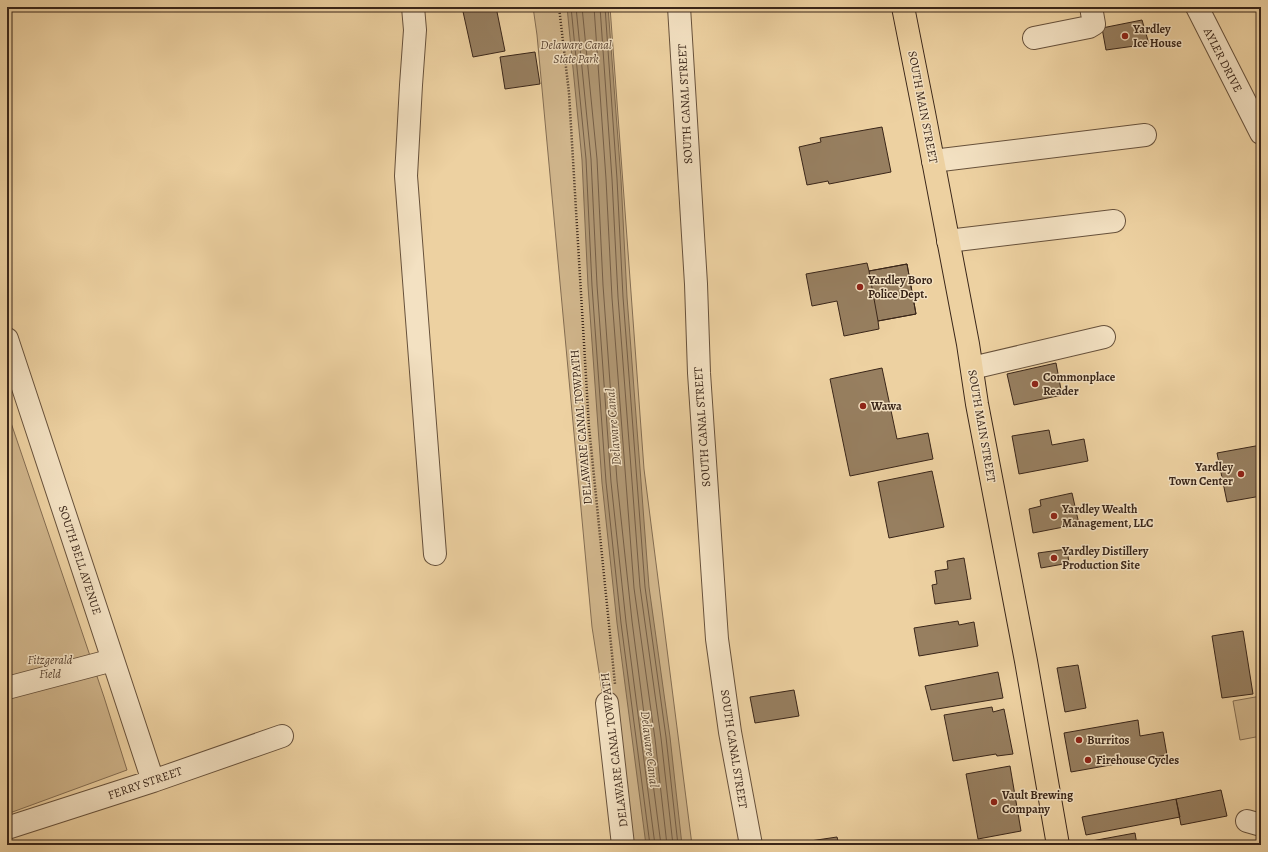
<svg xmlns="http://www.w3.org/2000/svg" width="1268" height="852" font-family="Alegreya,serif">
<rect width="100%" height="100%" fill="#edd1a1"/>
<filter id="stains"><feTurbulence type="fractalNoise" baseFrequency=".005" numOctaves="4"/><feColorMatrix values="0 0 0 0 .2 0 0 0 0 .09 0 0 0 0 .02 0 0 0 .5 -.17"/></filter>
<radialGradient id="worn" r=".72"><stop offset=".6" stop-color="#630" stop-opacity="0"/><stop offset="1" stop-color="#630" stop-opacity=".3"/></radialGradient>
<path fill="#cfb48a" stroke="#846d52" d="M533 7H610L644 469 692 845H626L592 627 537 35Z
M7 411 104 697 127 770 7 814Z
M1261 696V736L1240 740 1233 701Z"/>
<path fill="#b09773" stroke="#816a4f" d="M567 7H608L621 179 627 297 649 587 670 737 682 845H646L617 623 602 483 588 286 582 160Z"/>
<g fill="none" stroke-linecap="round" stroke-linejoin="round">
<path stroke="#755e46" stroke-width="1" d="M571 7 586 159 592 286 606 482 621 623 650 845
M576 7 591 159 597 285 611 482 626 622 655 845
M582 7 597 159 603 285 617 481 632 621 661 845
M594 7 606 179 612 298 634 588 655 739 667 845
M600 7 612 179 618 297 640 587 661 738 673 845
M605 7 617 179 623 297 645 587 666 737 678 845"/>
</g>
<path fill="#977f60" stroke="#3a2619" d="M462 7H496L505 51 473 57Z
M1142 20 1149 44 1106 50 1102 28Z
M535 52 540 84 505 89 500 57Z
M882 127 891 172 829 184 828 181 807 185 799 147 821 142 820 138Z
M867 263 869 271 907 264 916 314 878 321 879 329 844 336 837 301 812 306 806 274Z
M907 264 916 314 878 321 869 271Z
M1056 363 1062 395 1014 405 1007 374Z
M882 368 897 439 928 433 933 459 850 476 830 379Z
M1049 430 1052 445 1084 439 1088 461 1019 474 1012 436Z
M1261 445V496L1227 502 1217 453Z
M932 471 944 527 889 538 878 482Z
M1072 493 1079 524 1033 533 1029 509 1041 506 1040 500Z
M1067 549 1069 563 1041 568 1038 553Z
M964 558 971 599 935 604 932 585 937 584 935 571 948 569 947 561Z
M958 621 959 625 974 622 978 646 919 656 914 628Z
M1243 631 1253 694 1222 698 1212 636Z
M1078 665 1086 708 1065 712 1057 668Z
M998 672 1003 698 931 710 925 686Z
M794 690 799 716 755 723 750 697Z
M992 707 993 712 1004 709 1013 754 997 756 996 754 953 761 944 715Z
M1138 720 1140 736 1163 732 1167 755 1071 772 1064 733Z
M1010 766 1021 831 978 839 966 774Z
M1221 790 1227 816 1181 825 1176 799Z
M1176 799 1180 817 1086 835 1082 817Z
M1135 833 1137 845H1086V842Z
M837 837 839 845H783Z"/>
<g fill="none" stroke-linecap="round" stroke-linejoin="round">
<g stroke="#67513b" stroke-width="24">
<path id="minor" d="M413 7 415 30 411 85 406 176 435 554
M679 7 696 284 699 373 717 639 730 732 751 845
M1197 7 1261 133
M1034 38 1089 27 1094 24 1091 7
M933 161 1145 135
M948 241 1114 221
M7 339 153 781
M972 368 1104 337
M7 688 113 660
M607 703 623 845
M1247 821 1261 825
M7 828 153 781 282 736"/>
</g>
<g stroke="#3a2619" stroke-width="24">
<path id="major" d="M903 7 924 113 968 344 977 404 1026 661 1058 845"/>
</g>
<path stroke="#3a2619" stroke-width="2.5" stroke-dasharray="1 2" stroke-linecap="butt" d="M559 7 569 93 589 427 615 684"/>
<use href="#minor" stroke="#f3e1c2" stroke-width="22"/>
<use href="#major" stroke="#edd1a1" stroke-width="22"/>
</g>
<g fill="#8f2418" stroke="#f3e1c2" stroke-width="1.5">
<circle cx="1125" cy="36" r="4"/>
<circle cx="860" cy="287" r="4"/>
<circle cx="1035" cy="384" r="4"/>
<circle cx="863" cy="406" r="4"/>
<circle cx="1241" cy="474" r="4"/>
<circle cx="1054" cy="516" r="4"/>
<circle cx="1054" cy="558" r="4"/>
<circle cx="1079" cy="740" r="4"/>
<circle cx="1088" cy="760" r="4"/>
<circle cx="994" cy="802" r="4"/>
</g>
<g text-anchor="middle" dominant-baseline="central" stroke-width="3" stroke-linejoin="round" paint-order="stroke">
<g font-size="12" font-weight="bold" fill="#3a2619" stroke="#f3e1c2" text-anchor="start">
<text x="1133" y="29">Yardley<tspan x="1133" dy="14">Ice House</tspan></text>
<text x="868" y="280">Yardley Boro<tspan x="868" dy="14">Police Dept.</tspan></text>
<text x="1043" y="377">Commonplace<tspan x="1043" dy="14">Reader</tspan></text>
<text x="871" y="406">Wawa</text>
<text x="1233" y="467" text-anchor="end">Yardley<tspan x="1233" dy="14">Town Center</tspan></text>
<text x="1062" y="509">Yardley Wealth<tspan x="1062" dy="14">Management, LLC</tspan></text>
<text x="1062" y="551">Yardley Distillery<tspan x="1062" dy="14">Production Site</tspan></text>
<text x="1087" y="740">Burritos</text>
<text x="1096" y="760">Firehouse Cycles</text>
<text x="1002" y="795">Vault Brewing<tspan x="1002" dy="14">Company</tspan></text>
</g>
<g font-size="12" font-style="italic" fill="#584230" stroke="#f3e1c2">
<text x="576" y="45">Delaware Canal<tspan x="576" dy="14">State Park</tspan></text>
<text x="50" y="660">Fitzgerald<tspan x="50" dy="14">Field</tspan></text>
</g>
<g font-size="12" fill="#3a2619" stroke="#f3e1c2">
<text transform="translate(1223 60) rotate(63)">AYLER DRIVE</text>
<text transform="translate(685 104) rotate(-93)">SOUTH CANAL STREET</text>
<text transform="translate(923 107) rotate(79)">SOUTH MAIN STREET</text>
<text transform="translate(982 426) rotate(80)">SOUTH MAIN STREET</text>
<text transform="translate(581 427) rotate(-95)">DELAWARE CANAL TOWPATH</text>
<text transform="translate(702 427) rotate(-94)">SOUTH CANAL STREET</text>
<text transform="translate(80 560) rotate(72)">SOUTH BELL AVENUE</text>
<text transform="translate(734 749) rotate(81)">SOUTH CANAL STREET</text>
<text transform="translate(614 750) rotate(-97)">DELAWARE CANAL TOWPATH</text>
<text transform="translate(145 783) rotate(-19)">FERRY STREET</text>
</g>
<g font-size="13" font-style="italic" fill="#5d4834" stroke="#f3e1c2">
<text transform="translate(613 427) rotate(-95)">Delaware Canal</text>
<text transform="translate(650 749) rotate(83)">Delaware Canal</text>
</g>
</g>
<rect width="1268" height="852" fill="none" stroke="#edd1a1" stroke-width="24"/>
<rect x="8" y="8" width="1252" height="836" fill="none" stroke="#3a2619" stroke-width="2"/>
<rect x="12" y="12" width="1244" height="828" fill="none" stroke="#3a2619"/>
<rect width="100%" height="100%" filter="url(#stains)"/>
<rect width="100%" height="100%" fill="url(#worn)"/>
</svg>
